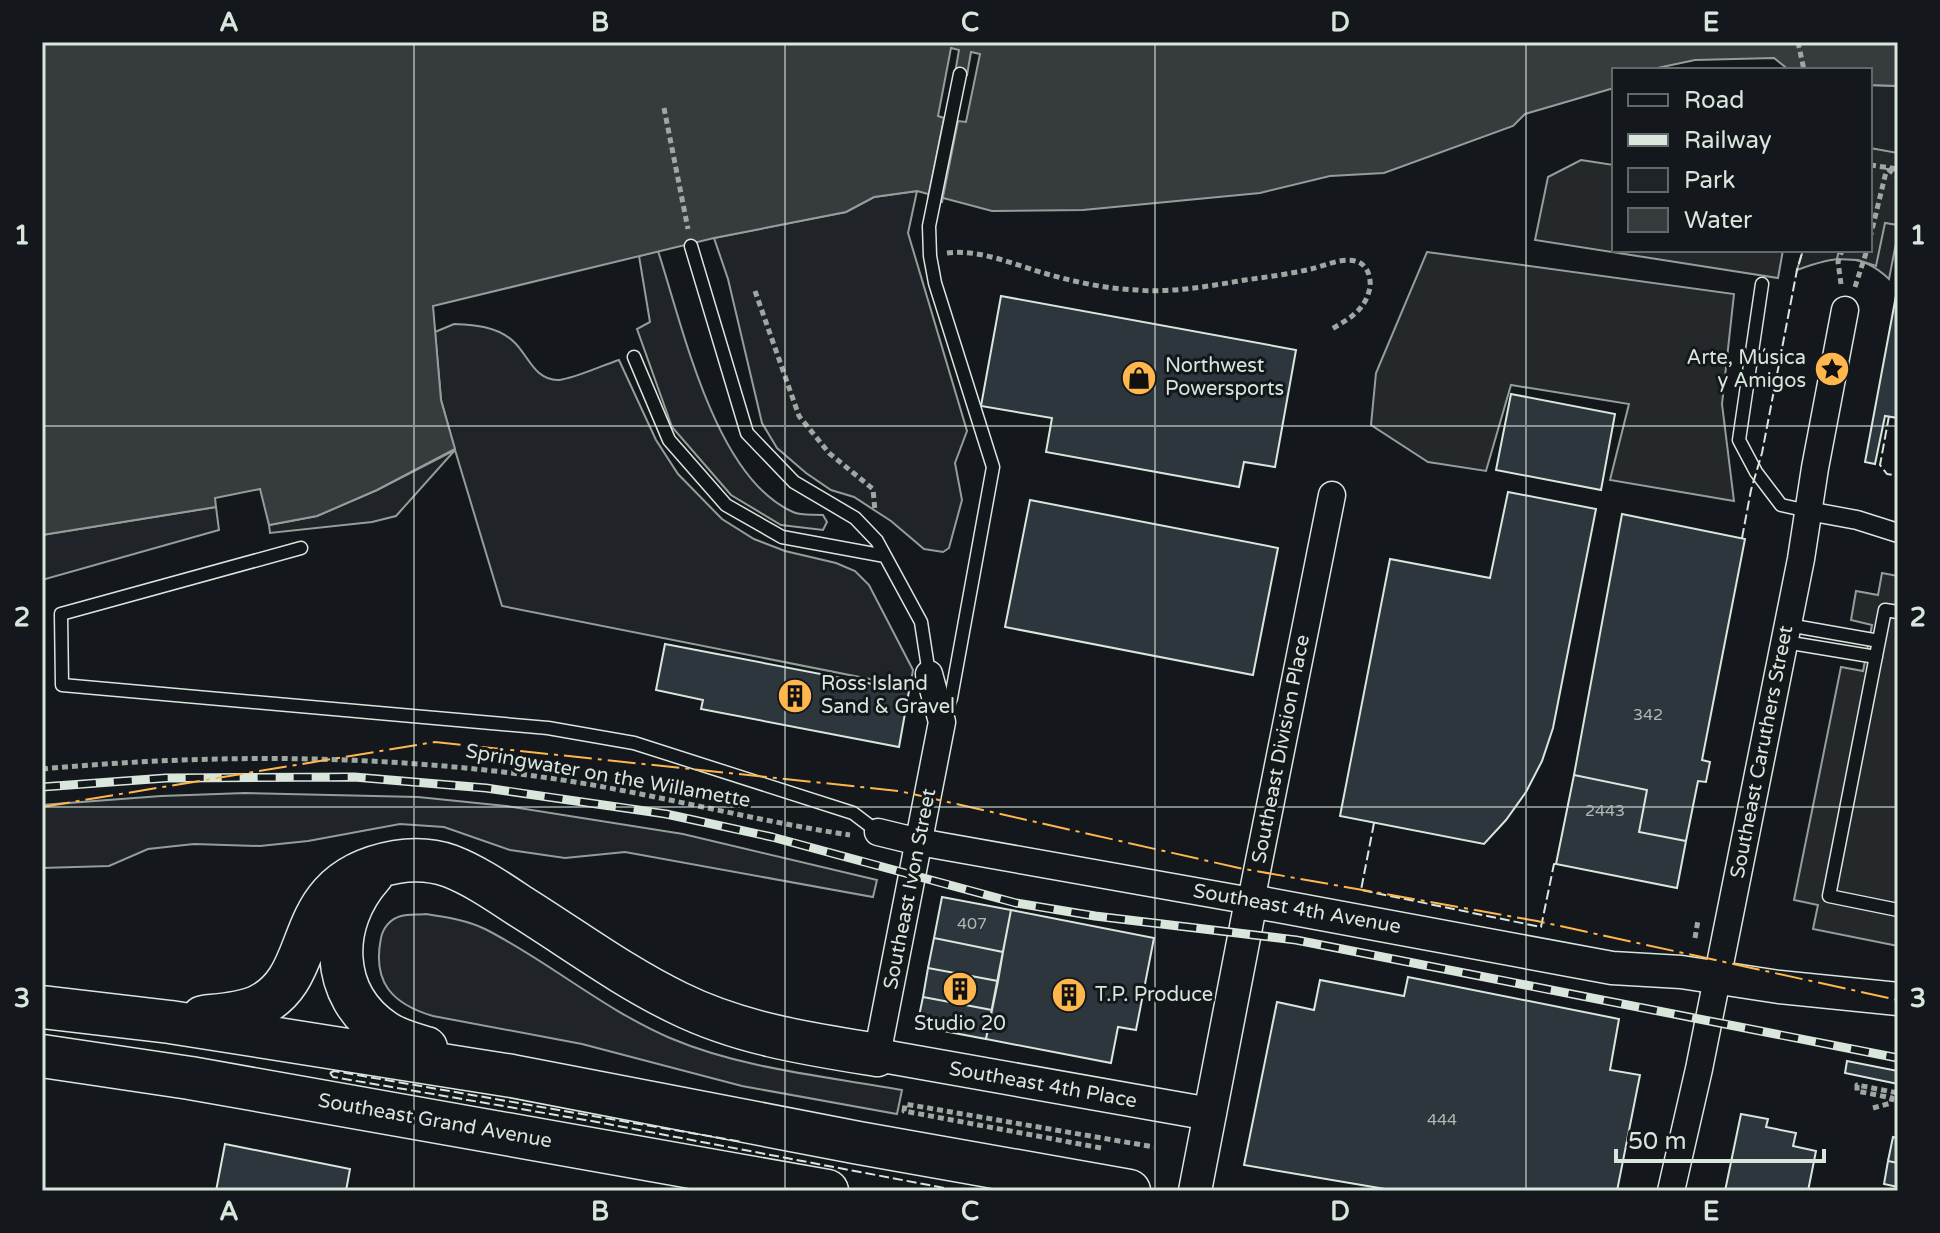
<svg xmlns="http://www.w3.org/2000/svg" width="1940" height="1233" font-family="'Varela Round',sans-serif">
<rect width="100%" height="100%" fill="#14181c"/>
<path fill="#202428" stroke="#939e99" stroke-width="2" d="M1870 85 1898 86V233L1889 279C1859 250 1832 257 1797 270L1803 250H1870Z
M917 191 908 233 967 431 955 463 962 500 949 548 943 552 924 549 891 521 854 497 831 490 806 473 777 448 762 423 728 279 714 238 846 212 874 197Z
M658 251C683 327 715 478 793 512 802 516 813 514 823 515L827 522 823 530 781 525 731 495 672 427 637 329 650 322 639 256Z
M454 324C475 325 496 326 513 341 528 354 534 381 559 380 576 378 603 365 619 360L656 440 678 474 722 519 754 539 785 551 836 563 855 571 869 585 913 670 910 687 502 606 455 450 396 516 372 522 270 533 269 525 317 516 377 490 455 450 441 400 435 332Z
M216 507 219 530 42 580V535Z
M245 793 418 797 506 806 683 834 877 880 873 897 625 852 565 858 510 850 444 827 400 824 308 841 260 846 194 844 148 849 109 866 42 868V805L161 796Z
M426 914C446 917 467 920 485 929 548 961 603 1009 670 1038 743 1069 825 1076 902 1090L897 1114 742 1086 582 1044 433 1016C392 1004 372 982 381 938 383 928 390 919 401 916 408 914 418 915 426 914Z"/>
<path fill="#24282b" stroke="#939e99" stroke-width="2" d="M1870 148 1898 153V225L1885 223 1876 266 1858 260 1837 259 1839 250H1870Z
M1581 160 1614 165V250H1783L1778 278 1535 240 1548 177Z
M1427 252 1734 294 1722 404 1734 501 1610 480 1629 404 1511 385 1486 471 1428 462 1371 425 1376 373Z
M1882 573 1898 576V946L1813 929 1818 905 1794 900 1841 667 1863 671 1872 625 1851 620 1856 591 1878 595Z"/>
<path fill="#363b3e" stroke="#939e99" stroke-width="2" d="M42 42H1898V86L1870 85V70H1789L1774 58 1695 60 1648 70H1614V88L1525 114 1513 126 1384 173 1330 176 1260 193 1083 210 992 211 917 191 874 197 846 212 714 238 433 306 441 400 455 449 377 490 317 516 269 525 260 489 215 498 216 507 42 535Z"/>
<path fill="#14181c" stroke="#939e99" stroke-width="2" d="M951 48 959 50 955 73 967 75 971 52 980 54 966 122 958 121 942 202 928 198 944 118 938 116Z"/>
<path fill="#2c363c" stroke="#d8e6dc" stroke-width="2" d="M1898 285V418L1885 416 1875 464 1865 462Z
M1001 296 1296 350 1275 467 1244 462 1239 487 1046 452 1052 418 981 406Z
M1511 394 1615 414 1601 490 1496 470Z
M1508 492 1596 509 1553 728 1542 761 1526 792 1506 820 1484 844 1340 816 1390 559 1490 578Z
M1030 500 1278 548 1253 675 1005 627Z
M1622 514 1745 539 1702 760 1710 762 1706 782 1698 781 1686 841 1639 832 1647 790 1574 775Z
M665 644 909 691 899 747 701 709 703 700 656 690Z
M1574 775 1647 790 1639 832 1686 841 1677 888 1556 864Z
M942 897 1011 910 1003 952 934 938Z
M1011 910 1154 938 1136 1030 1118 1027 1111 1063 986 1039Z
M934 938 1003 952 998 981 928 968Z
M928 968 998 981 992 1010 923 997Z
M1408 977 1619 1019 1610 1070 1640 1075 1617 1191H1397L1244 1165 1277 1002 1314 1010 1320 980 1404 996Z
M923 997 992 1010 986 1039 917 1026Z
M1847 1061 1898 1071V1084L1845 1073Z
M1741 1114 1768 1119 1766 1127 1796 1133 1793 1146 1816 1151 1808 1191H1725Z
M1893 1137 1898 1138V1163L1888 1161Z
M225 1144 350 1169 346 1191H216Z
M1888 1161 1898 1163V1187L1884 1184Z"/>
<g fill="none" stroke-linecap="round" stroke-linejoin="round">
<g stroke="#d8e6dc" stroke-width="15">
<path id="service" d="M691 246 747 433 794 482 855 518 877 541 921 622 929 674
M1762 284 1739 440 1756 472 1781 505 1808 511
M634 357 669 440 726 505 782 537 885 556
M301 548 61 614 62 685 548 728 634 743 853 813 878 832
M1898 612 1885 610 1829 896 1898 910
M1788 625 1879 641
M1785 642 1876 657
M944 717 951 698 993 467 935 283 930 256 929 226 960 74"/>
</g>
<g stroke="#d8e6dc" stroke-width="21">
<path id="pedestrian" d="M1808 511 1857 520 1898 533"/>
</g>
<g stroke="#d8e6dc" stroke-width="29">
<path id="minor" d="M878 832 919 842 1251 901 1332 495
M877 1055 942 722 929 674
M1671 1191 1699 1069 1801 559 1815 468 1845 310"/>
</g>
<g stroke="#d8e6dc" stroke-width="35">
<path id="tertiary" d="M877 1055 1210 1114
M1195 1191 1251 901 1612 968 1681 972 1779 987 1898 999"/>
</g>
<g stroke="#d8e6dc" stroke-width="45">
<path id="trunk" d="M372 875C329 923 329 995 385 1032 397 1040 412 1044 426 1048
M42 1007 170 1022 512 1076 859 1143 1129 1191
M203 1017C220 1015 241 1014 257 1007 325 976 284 882 396 862 414 859 433 860 450 866 476 876 500 893 523 908 574 940 624 977 678 1003 741 1034 809 1044 877 1055
M42 1056 190 1078 827 1191"/>
</g>
<path stroke="#9da8a2" stroke-width="5" stroke-dasharray="6 4" stroke-linecap="butt" d="M1798 42 1804 70
M664 108 688 229
M1870 165 1898 169
M1888 169 1898 177
M1870 238 1887 168
M947 253C981 249 1015 265 1047 274 1075 282 1108 289 1137 290 1173 293 1209 286 1245 280 1267 277 1290 274 1311 269 1324 266 1345 256 1358 262 1368 266 1371 278 1370 287 1366 310 1349 319 1330 330
M1841 284 1838 262 1842 250
M1855 287 1867 250
M755 291 799 416 829 453 873 489 875 511
M42 769C219 753 394 754 569 781 663 796 756 821 850 835
M1695 938 1698 920
M1873 1108 1891 1103 1892 1098 1857 1091V1085L1898 1093
M1101 1148 904 1111 905 1104 1154 1147"/>
<use href="#service" stroke="#14181c" stroke-width="12"/>
<use href="#pedestrian" stroke="#14181c" stroke-width="18"/>
<use href="#minor" stroke="#14181c" stroke-width="26"/>
<use href="#tertiary" stroke="#14181c" stroke-width="32"/>
<use href="#trunk" stroke="#14181c" stroke-width="42"/>
<g stroke="#d8e6dc" stroke-width="9">
<path id="rail" d="M42 787 166 778 354 777 486 788 666 814 772 837 1016 903 1095 916 1296 940 1898 1058"/>
</g>
<use href="#rail" stroke="#14181c" stroke-width="6" stroke-dasharray="18" stroke-linecap="butt"/>
<path stroke="#d8e6dc" stroke-width="2" stroke-dasharray="10 4" stroke-linecap="butt" d="M1889 416 1880 465 1887 474 1898 476
M1742 538 1751 490 1762 453 1797 270 1803 250
M1374 823 1361 890 1541 927 1554 864H1556
M330 1073 334 1071 743 1142
M330 1073 333 1077 597 1122 960 1191"/>
<path stroke="#ffb74d" stroke-width="2" stroke-dasharray="28 6 4 6" stroke-linecap="butt" d="M42 807 435 742 899 791 1239 868 1537 921 1898 1000"/>
</g>
<path fill="none" stroke="#d8e6dc" stroke-width="2" stroke-opacity="0.55" d="M414 42V1191M785 42V1191M1155 42V1191M1526 42V1191M42 426H1898M42 807H1898"/>
<defs>
<g id="sight-disc" transform="scale(1.8)"><circle r="9.5" fill="#ffb74d" stroke="#14181c"/><path d="M0-6L1.8-2.2L6-1.7L2.9 1.2L3.7 5.4L0 3.3L-3.7 5.4L-2.9 1.2L-6-1.7L-1.8-2.2Z" fill="#111"/></g>
<g id="shop-disc" transform="scale(1.8)"><circle r="9.5" fill="#ffb74d" stroke="#14181c"/><path d="M-5-2.5h2.3a2.7 3.5 0 0 1 5.4 0H5L5.5 6h-11ZM-1.5-2.5h3a1.5 2.3 0 0 0-3 0Z" fill="#111"/></g>
<g id="building-disc" transform="scale(1.8)"><circle r="9.5" fill="#ffb74d" stroke="#14181c"/><path d="M-4-6H4V6H1V3H-1V6H-4ZM-2.5-4.3h1.7v1.8h-1.7ZM.8-4.3h1.7v1.8H.8ZM-2.5-1h1.7V.8h-1.7ZM.8-1h1.7V.8H.8Z" fill="#111"/></g>
</defs>
<g fill-rule="evenodd">
<use href="#sight-disc" x="1832" y="369"/>
<use href="#shop-disc" x="1139" y="378"/>
<use href="#building-disc" x="795" y="696"/>
<use href="#building-disc" x="960" y="989"/>
<use href="#building-disc" x="1069" y="995"/>
</g>
<g text-anchor="middle" dominant-baseline="central" stroke-width="6" stroke-linejoin="round" paint-order="stroke">
<g font-size="16" fill="#adbab4">
<text x="1648" y="715">342</text>
<text x="1605" y="811">2443</text>
<text x="972" y="924">407</text>
<text x="1442" y="1120">444</text>
</g>
<g font-size="20" fill="#d8e6dc" stroke="#14181c" text-anchor="start">
<text x="1806" y="358" text-anchor="end">Arte, Música<tspan x="1806" dy="23">y Amigos</tspan></text>
<text x="1165" y="366">Northwest<tspan x="1165" dy="23">Powersports</tspan></text>
<text x="821" y="684">Ross Island<tspan x="821" dy="23">Sand &amp; Gravel</tspan></text>
<text x="1095" y="995">T.P. Produce</text>
<text x="960" y="1024" text-anchor="middle">Studio 20</text>
</g>
<g font-size="20" fill="#d8e6dc" stroke="#14181c">
<text transform="translate(1281 749) rotate(-79)">Southeast Division Place</text>
<text transform="translate(1762 752) rotate(-79)">Southeast Caruthers Street</text>
<text transform="translate(608 776) rotate(10)">Springwater on the Willamette</text>
<text transform="translate(910 889) rotate(-79)">Southeast Ivon Street</text>
<text transform="translate(1297 909) rotate(10)">Southeast 4th Avenue</text>
<text transform="translate(1043 1085) rotate(10)">Southeast 4th Place</text>
<text transform="translate(435 1121) rotate(10)">Southeast Grand Avenue</text>
</g>
</g>
<rect width="1940" height="1233" fill="none" stroke="#14181c" stroke-width="88"/>
<rect x="1612" y="68" width="260" height="184" fill="#14181c" stroke="#626a69" stroke-width="2"/>
<rect x="1628" y="94" width="40" height="12" fill="#14181c" stroke="#626a69" stroke-width="2"/>
<text x="1684" y="108" font-size="24" fill="#d8e6dc">Road</text>
<rect x="1628" y="134" width="40" height="12" fill="#d8e6dc" stroke="#626a69" stroke-width="2"/>
<text x="1684" y="148" font-size="24" fill="#d8e6dc">Railway</text>
<rect x="1628" y="168" width="40" height="24" fill="#202428" stroke="#626a69" stroke-width="2"/>
<text x="1684" y="188" font-size="24" fill="#d8e6dc">Park</text>
<rect x="1628" y="208" width="40" height="24" fill="#363b3e" stroke="#626a69" stroke-width="2"/>
<text x="1684" y="228" font-size="24" fill="#d8e6dc">Water</text>
<path d="M1616 1149v12h208v-12" fill="none" stroke="#d8e6dc" stroke-width="4"/>
<text x="1628" y="1149" font-size="24" fill="#d8e6dc" stroke="#14181c" stroke-width="6" paint-order="stroke">50 m</text>
<rect x="44" y="44" width="1852" height="1145" fill="none" stroke="#d8e6dc" stroke-width="3"/>
<g font-size="26" text-anchor="middle" font-weight="bold" fill="#d8e6dc">
<text x="229" y="31">A</text>
<text x="600" y="31">B</text>
<text x="970" y="31">C</text>
<text x="1340" y="31">D</text>
<text x="1711" y="31">E</text>
<text x="22" y="244">1</text>
<text x="1918" y="244">1</text>
<text x="22" y="626">2</text>
<text x="1918" y="626">2</text>
<text x="22" y="1007">3</text>
<text x="1918" y="1007">3</text>
<text x="229" y="1220">A</text>
<text x="600" y="1220">B</text>
<text x="970" y="1220">C</text>
<text x="1340" y="1220">D</text>
<text x="1711" y="1220">E</text>
</g>
</svg>
